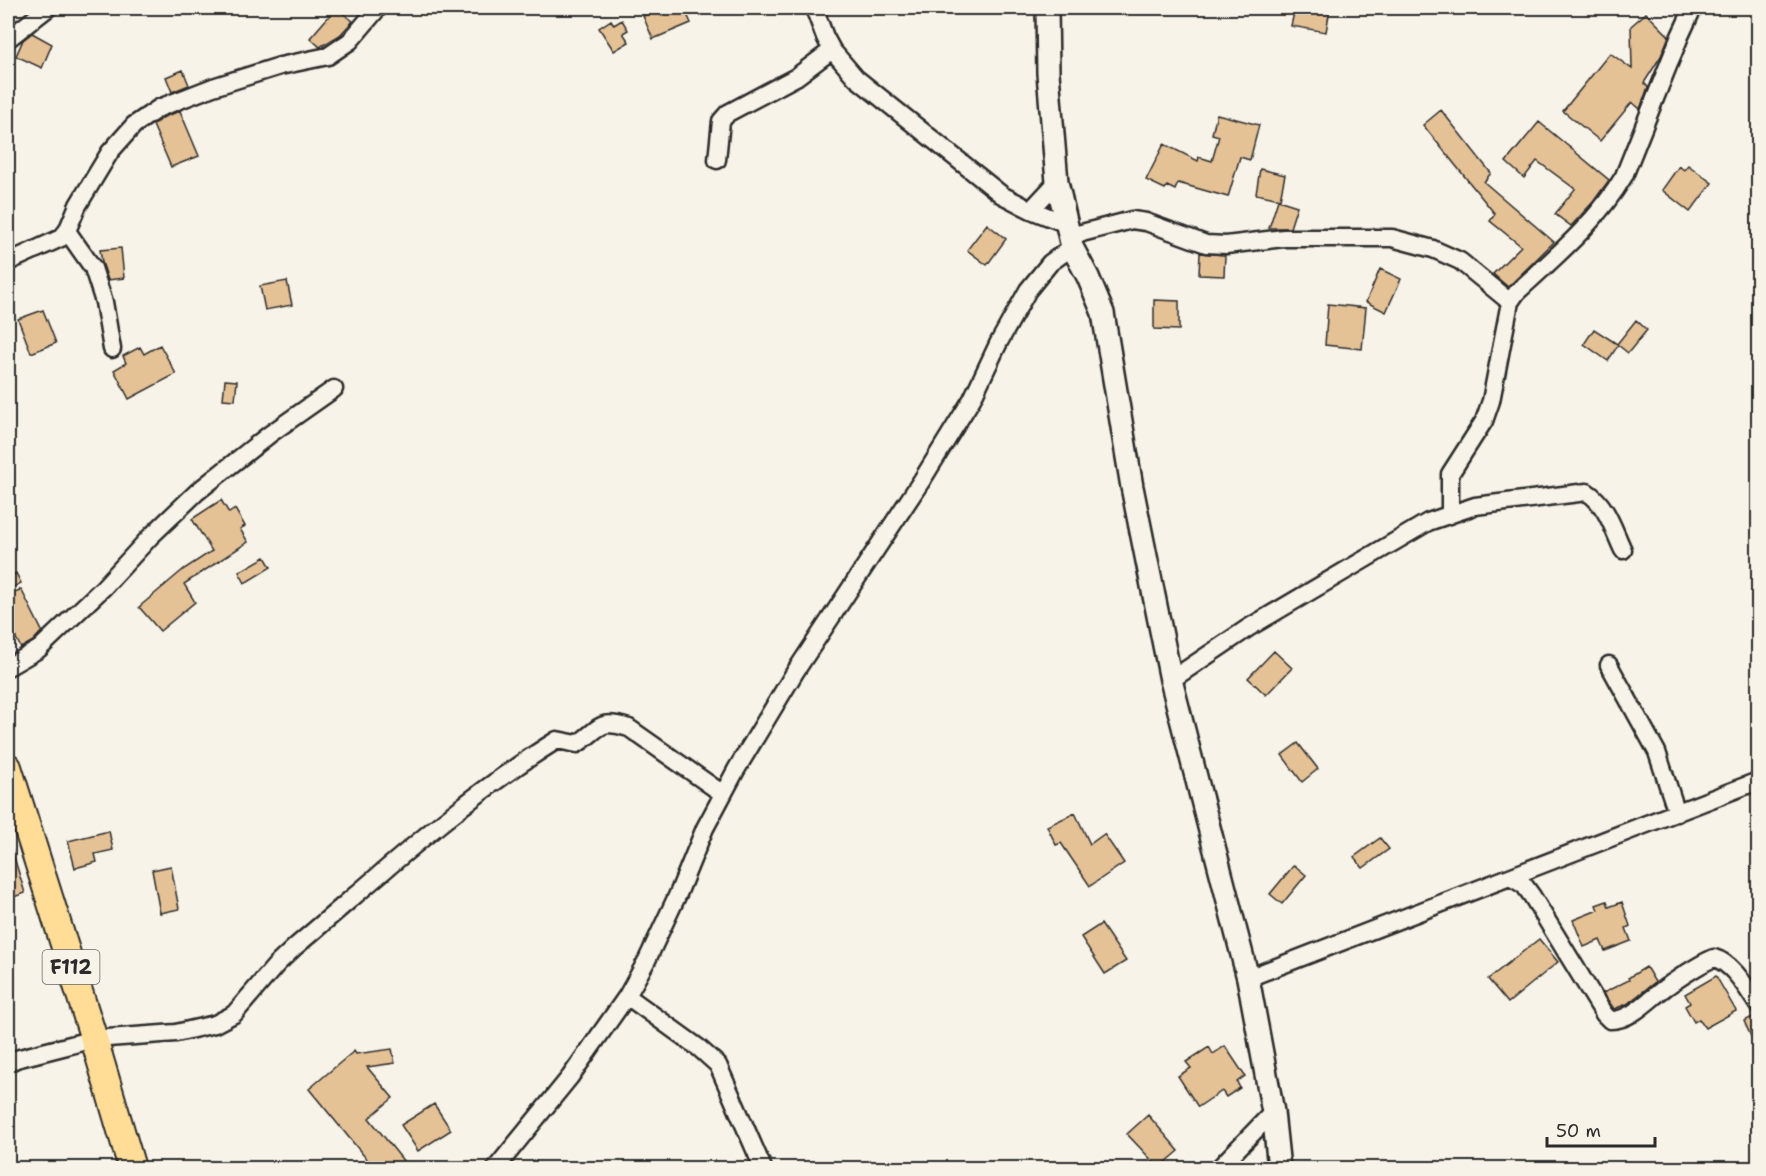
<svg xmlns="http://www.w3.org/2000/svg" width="1766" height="1176" font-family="'Shantell Sans',sans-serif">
<rect width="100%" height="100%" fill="#f7f3e8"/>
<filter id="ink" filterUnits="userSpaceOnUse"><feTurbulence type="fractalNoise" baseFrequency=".0167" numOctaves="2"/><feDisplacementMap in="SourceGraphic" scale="12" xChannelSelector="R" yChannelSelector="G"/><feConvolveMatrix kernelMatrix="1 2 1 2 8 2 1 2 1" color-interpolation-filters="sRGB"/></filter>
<g filter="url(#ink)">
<path fill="#e5c196" stroke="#2b2b2b" stroke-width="1.5" d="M336 8 353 21 340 35 320 47 310 38Z
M663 8H684L691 23 653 39 643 16Z
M1295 8 1330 9 1326 32 1291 26Z
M1646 13 1669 36 1661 56 1644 83 1648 87 1640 109 1632 102 1600 141 1563 111 1610 53 1632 69 1631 26Z
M611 20 614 25 622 20 628 30 623 33 629 42 614 51 599 28Z
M32 33 52 44 42 68 16 56 23 40Z
M183 70 189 85 172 92 166 77Z
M1441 110 1491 173 1484 182 1554 242 1508 287 1493 274 1521 246 1490 221 1495 214 1423 125Z
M180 111 199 156 171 167 153 125 164 117Z
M1217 114 1259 125 1250 160 1240 157 1228 197 1178 183 1175 190 1167 186 1165 189 1146 180 1164 144 1198 161 1199 157 1212 161 1219 136 1212 134Z
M1539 122 1609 180 1593 202 1571 226 1555 214 1575 189 1537 161 1524 178 1506 162Z
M1688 165 1712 183 1690 212 1662 190 1679 166 1684 170Z
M1260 169 1285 175 1280 199 1256 194Z
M1278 200 1297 206 1290 228H1269Z
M987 224 1006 239 987 265 967 250Z
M121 248 124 278 108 280 102 262 100 250Z
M1200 253 1225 255 1224 276 1199 275Z
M1380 269 1401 279 1386 312 1366 302Z
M287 281 292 305 265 310 260 286Z
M1154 300 1179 301V330L1154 329Z
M1328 304 1366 308 1362 349 1325 345Z
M43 310 56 343 31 353 18 319Z
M1636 320 1647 330 1628 353 1618 345 1608 361 1584 344 1594 329 1617 344Z
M160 345 176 374 129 399 114 370 126 363 123 356 140 347 144 354Z
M225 380 237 381 235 400 223 399Z
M221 500 229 513 235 509 245 526 240 529 248 542 184 584 195 602 160 631 139 607 184 569 212 551 192 519Z
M265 557 271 567 245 583 239 572Z
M16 573 21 583 8 590V578Z
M21 589 42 631 33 641 21 648 8 622V596Z
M1274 651 1292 668 1266 695 1248 678Z
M1298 743 1318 769 1302 782 1282 755Z
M1075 813 1090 844 1104 834 1124 863 1090 886 1061 843 1056 845 1047 826Z
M109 831 113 850 95 854 97 862 75 868 68 841Z
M1380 838 1389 849 1363 868 1354 857Z
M8 844H10L25 893 8 899Z
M1294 865 1306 875 1282 904 1270 894Z
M171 866 179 909 160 913 152 870Z
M1607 901 1609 907 1622 902 1630 926 1626 928 1631 941 1605 951 1600 940 1584 947 1573 920 1598 910 1596 905Z
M1101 924 1126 961 1105 974 1081 937Z
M1539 939 1558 962 1508 1003 1488 979Z
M1646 967 1655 982 1627 1004 1614 1009 1603 993 1629 980 1628 978Z
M1716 976 1736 1011 1705 1028 1699 1019 1694 1022 1685 1006 1690 1003 1685 994Z
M1757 1015H1758V1052L1744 1021Z
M1225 1046 1245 1076 1237 1082 1240 1088 1226 1097 1222 1091 1198 1107 1178 1076 1191 1068 1186 1062 1209 1047 1213 1054Z
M392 1049 395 1063 367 1067 393 1098 369 1118 409 1168H374L309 1089 354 1051 356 1054Z
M434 1104 451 1130 418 1151 401 1125Z
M1148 1115 1179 1151 1159 1168 1127 1134Z"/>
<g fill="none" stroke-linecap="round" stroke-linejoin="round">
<g stroke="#2b2b2b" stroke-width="21">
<path id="minor" d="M814 8 825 37 832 50 856 78 1002 195 1031 210 1067 224
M8 39 48 8
M717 160 721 121 728 113 796 77 832 50
M1031 210 1057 182
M67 231 93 268 104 302 112 349
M1070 236 1132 220 1146 222 1206 244 1226 245 1284 238H1392L1433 249 1460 261 1510 302
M8 262 61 238 67 231 78 205 110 152 134 125 159 108 213 87 280 66 328 56 350 41 378 8
M1450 515V474L1484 421 1491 401 1510 302 1517 292C1555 257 1597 222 1624 176L1680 36 1693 8
M1609 665 1657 752 1677 813
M8 667 39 649 103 588 150 537 197 492 270 434 334 389
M1171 680 1248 628 1428 522 1475 506 1587 492C1607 505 1613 529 1623 550
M1510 877 1524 885 1532 896 1604 1014 1610 1020C1631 1021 1650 998 1666 987 1681 977 1697 965 1714 958 1733 963 1747 989 1758 1005
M1248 978 1758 781
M627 996 699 1048 718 1065 763 1168
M8 1063 16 1059 94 1039 176 1033 215 1024 234 1014 277 964 296 946C381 874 462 799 557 740L577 744C601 729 597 718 629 728L723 794
M496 1168 570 1077 627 996 647 960 678 894 705 828 736 770 795 672 922 480 972 399 999 342 1028 290 1050 263 1072 247
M1219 1168 1273 1112"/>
</g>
<g stroke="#2b2b2b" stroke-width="26">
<path id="tertiary" d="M1047 8 1048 73 1057 182 1072 247 1088 277 1103 313 1132 487 1171 680 1248 978 1273 1112 1279 1168"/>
</g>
<g stroke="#2b2b2b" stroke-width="30">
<path id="primary" d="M8 767 94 1039 132 1168"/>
</g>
<use href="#minor" stroke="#f7f3e8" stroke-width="16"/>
<use href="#tertiary" stroke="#f7f3e8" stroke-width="21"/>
<use href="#primary" stroke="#ffdd96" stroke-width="26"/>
</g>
</g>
<g text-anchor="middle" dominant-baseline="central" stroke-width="6" stroke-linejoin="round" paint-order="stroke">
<rect fill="#f7f3e8" stroke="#686764" stroke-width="1.5" x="42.5" y="950" width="57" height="34" rx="4.5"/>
<g font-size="20" font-weight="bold" fill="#2b2b2b">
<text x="71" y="967">F112</text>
</g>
</g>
<rect width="1766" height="1176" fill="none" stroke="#f7f3e8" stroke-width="30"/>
<rect x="15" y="15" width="1736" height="1146" fill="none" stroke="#2b2b2b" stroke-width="2" filter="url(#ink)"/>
<path d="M1547 1137v9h108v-9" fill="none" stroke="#2b2b2b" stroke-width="3"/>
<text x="1556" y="1137" font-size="18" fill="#2b2b2b" stroke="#f7f3e8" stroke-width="4.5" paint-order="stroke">50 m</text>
</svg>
